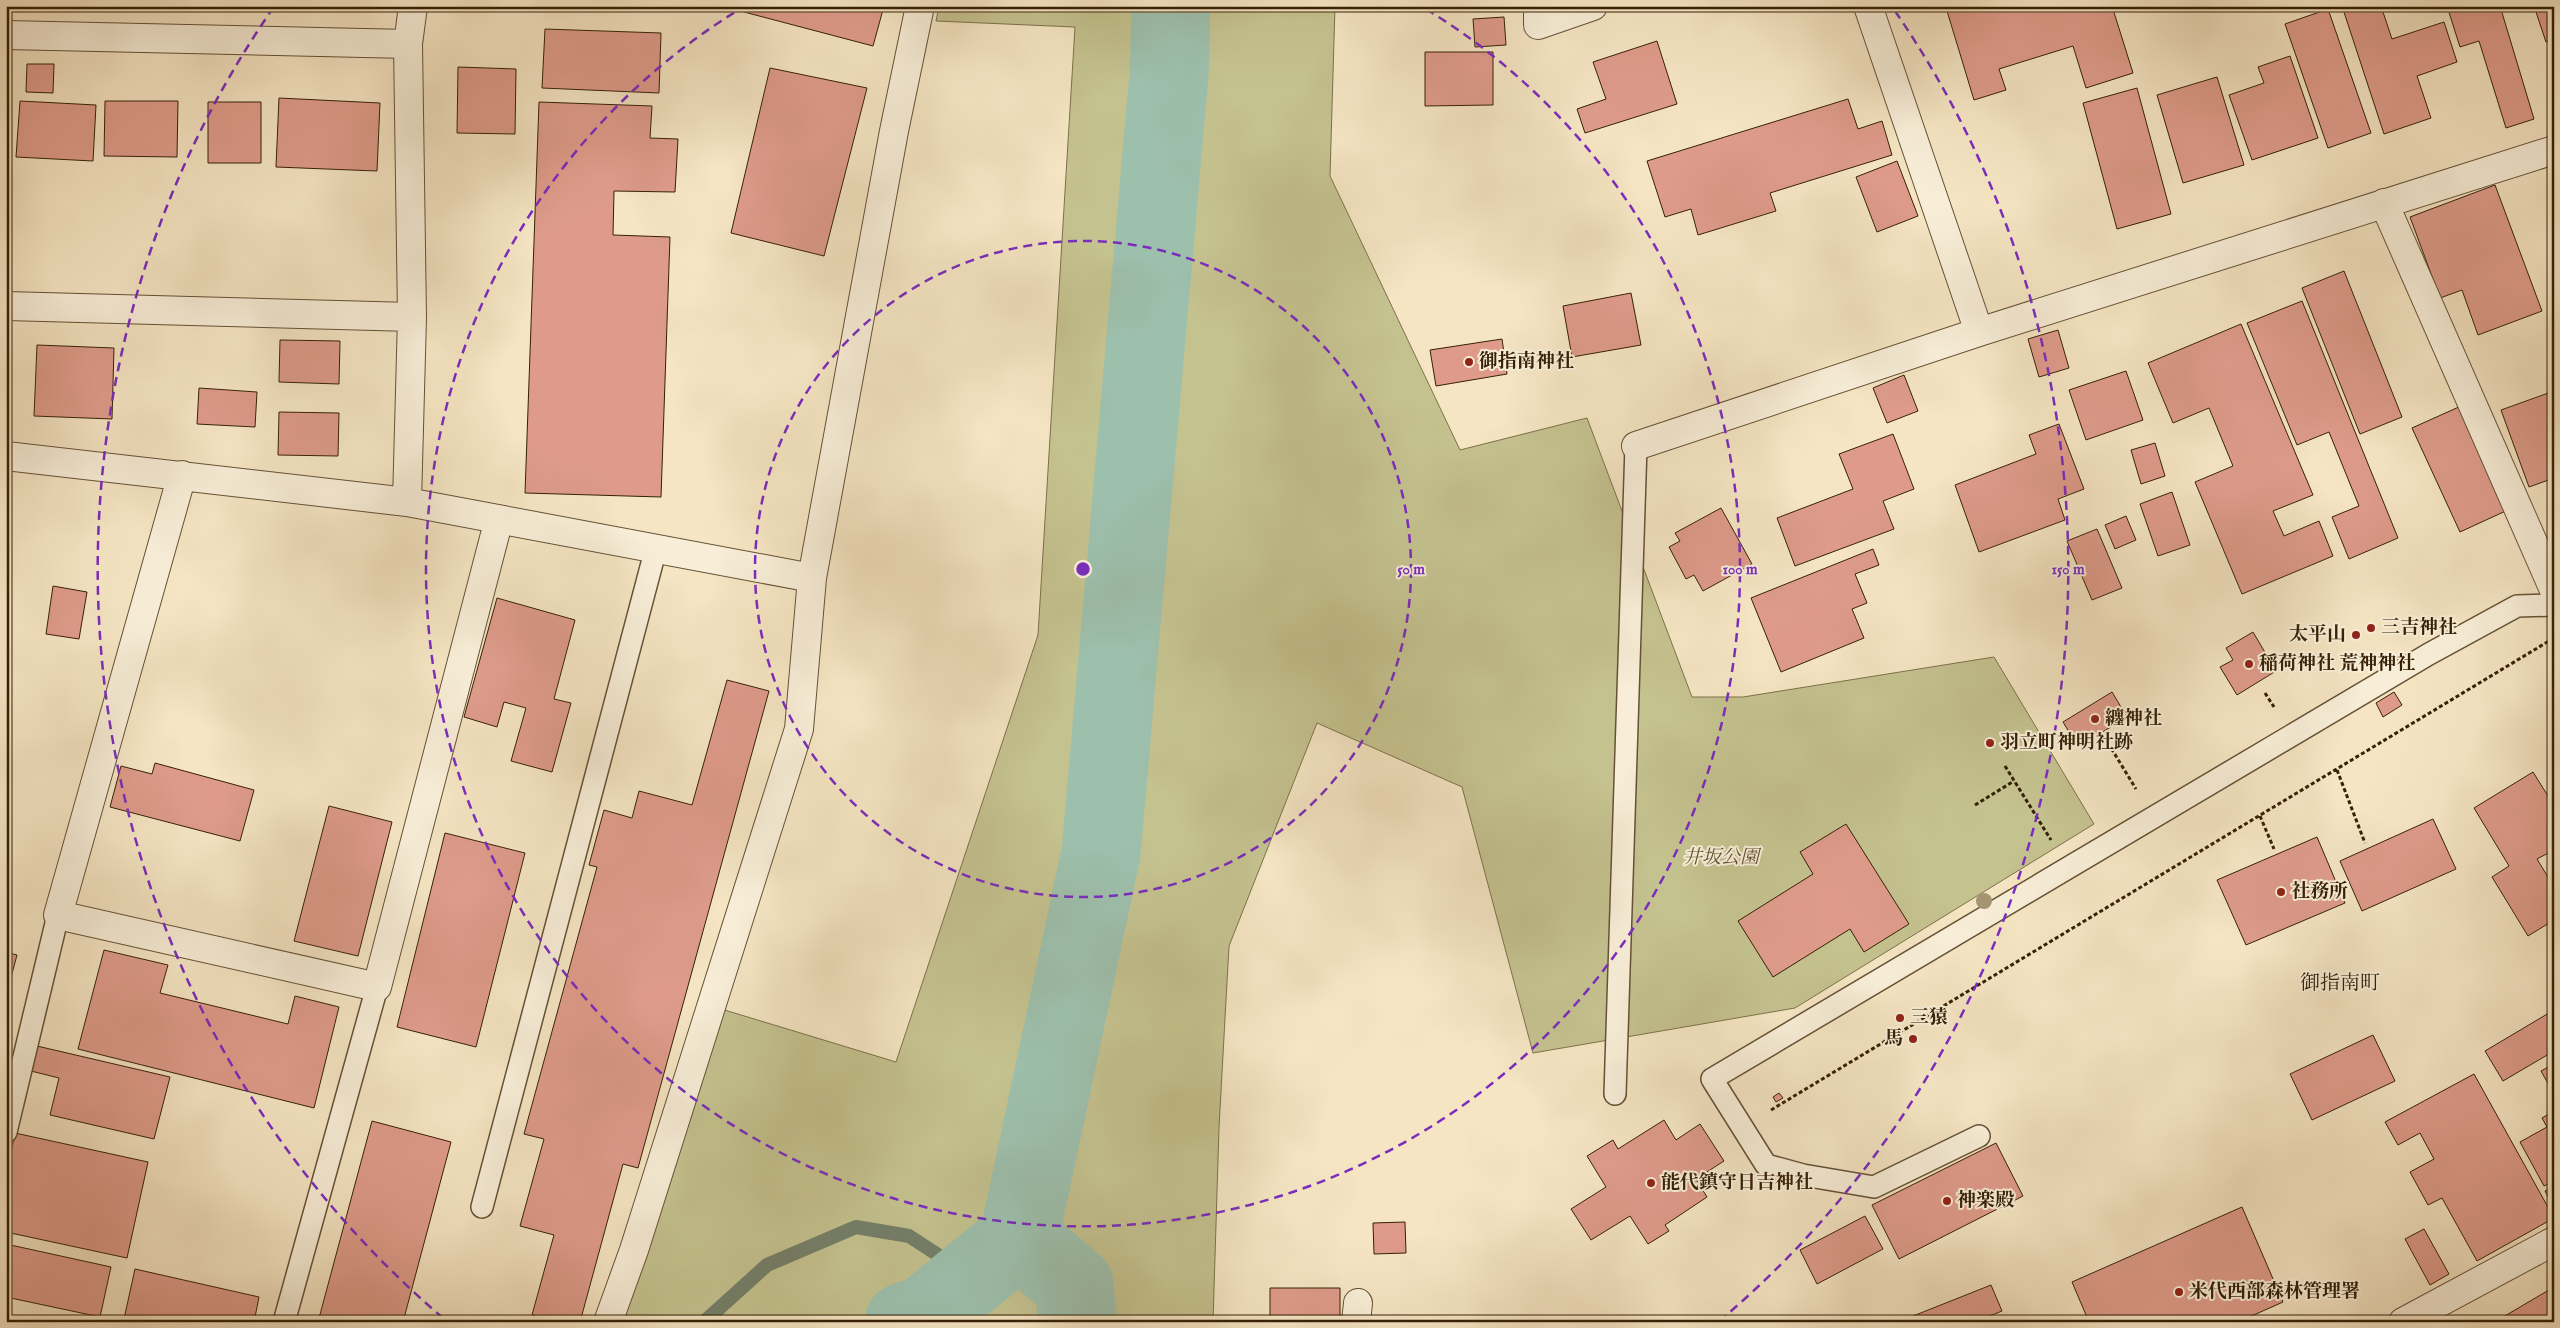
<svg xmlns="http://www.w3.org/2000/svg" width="2560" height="1328" font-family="'IM FELL English','Noto Serif JP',serif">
<rect width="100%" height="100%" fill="#f5e5c3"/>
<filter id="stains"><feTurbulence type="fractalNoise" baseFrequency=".004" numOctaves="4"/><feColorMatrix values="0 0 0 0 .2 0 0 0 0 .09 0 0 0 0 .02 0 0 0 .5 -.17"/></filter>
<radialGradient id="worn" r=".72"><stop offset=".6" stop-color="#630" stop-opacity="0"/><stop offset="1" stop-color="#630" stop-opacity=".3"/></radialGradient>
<path fill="#c4c28f" stroke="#7d714a" d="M939 6H1335L1330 176 1460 450 1587 418 1692 697H1743L1994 657 2094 824 1795 1008 1533 1053 1462 787 1317 723 1229 946 1219 1127 1213 1322H607L718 1008 896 1062 1038 635 1075 27 936 21Z"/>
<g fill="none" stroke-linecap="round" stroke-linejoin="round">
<path stroke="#74806a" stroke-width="14" d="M704 1322 767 1265 856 1227 909 1236 972 1277"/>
<path stroke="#9dc0ad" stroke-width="79" d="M1019 1238 1074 1285 1078 1322
M904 1322 926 1314 1019 1238 1101 853 1169 74 1171 6"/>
</g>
<path fill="#de9b8a" stroke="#362006" d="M745 6H884L873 46 744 12Z
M1961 6H2112L2133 73 2086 88 2073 46 1999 69 2006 90 1974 100 1947 11Z
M2342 6H2381L2392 39 2444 22 2457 62 2417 76 2431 118 2384 134Z
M2447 6H2500L2534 119 2506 128 2479 41 2460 47Z
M2534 6H2554V39L2546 42Z
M2328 9 2371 133 2328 148 2285 24Z
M1504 17 1506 45 1475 47 1473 19Z
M545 29 661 33 659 93 542 88Z
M1657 41 1677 104 1585 133 1577 109 1606 99 1593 62Z
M1425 52H1493V105L1425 106Z
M2290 56 2318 138 2252 160 2229 95 2264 83 2258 67Z
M27 64H54L53 93 26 92Z
M458 67 516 69 515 134 457 133Z
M770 68 867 88 824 256 731 233Z
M2217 77 2244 165 2183 183 2157 95Z
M2137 88 2171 214 2117 229 2083 103Z
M279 98 380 103 377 171 276 167Z
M1848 99 1858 129 1882 121 1892 155 1770 193 1776 211 1698 235 1691 209 1665 217 1647 161Z
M20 101 96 105 93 161 16 157Z
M105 101H178L177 157 104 156Z
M208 102H261V163H208Z
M539 102 652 106 650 138 678 139 675 192 614 191 613 235 670 237 661 497 525 493Z
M1897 161 1918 216 1877 232 1856 177Z
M2495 185 2542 311 2478 335 2462 290 2440 298 2410 217Z
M2344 271 2402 417 2360 434 2302 288Z
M1631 293 1641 345 1572 357 1563 306Z
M2302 301 2398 538 2349 559 2332 517 2359 506 2329 432 2297 445 2247 323Z
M2241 324 2313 495 2273 511 2284 536 2319 521 2333 556 2242 594 2195 482 2233 466 2209 408 2173 423 2148 363Z
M2058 330 2069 368 2039 377 2028 339Z
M1502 339 1507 374 1436 386 1430 350Z
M280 340 340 341 339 384 279 382Z
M37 345 114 348 112 419 34 416Z
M2126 371 2143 420 2086 440 2069 390Z
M1904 375 1918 411 1887 423 1873 388Z
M199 388 257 392 255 427 197 424Z
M2554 391V478L2529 487 2501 410Z
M2461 406 2510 509 2460 532 2412 428Z
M279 412 339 413 338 456 278 455Z
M2059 424 2084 489 2058 499 2065 520 1979 552 1955 485 2036 454 2029 435Z
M1893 434 1914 489 1883 501 1894 529 1795 566 1777 518 1853 489 1839 454Z
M2155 443 2165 476 2141 484 2131 450Z
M2172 492 2190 545 2158 556 2140 504Z
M1721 508 1752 564 1703 591 1694 575 1686 579 1669 547 1680 541 1675 533Z
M2126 516 2136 540 2115 549 2105 525Z
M2097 529 2122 588 2092 600 2067 541Z
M1873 549 1879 565 1855 574 1867 603 1852 609 1864 638 1781 672 1751 598Z
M53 586 87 592 79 639 46 634Z
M497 598 575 620 554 699 571 703 552 772 511 761 526 708 504 702 497 727 464 717Z
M2253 632 2276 671 2237 695 2220 667 2233 660 2226 648Z
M727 680 769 691 638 1168 623 1164 580 1322H556L532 1315 554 1235 520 1226 544 1139 524 1134 597 867 589 865 604 810 632 818 639 791 692 805Z
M2112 692 2127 717 2078 747 2063 722Z
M2394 692 2402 705 2383 717 2376 703Z
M155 763 254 790 240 841 110 807 121 766 152 774Z
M2533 772 2548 796 2554 793V850L2537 859 2554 887V920L2528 936 2492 877 2509 866 2474 808Z
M329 806 392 822 358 956 294 941Z
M2433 819 2456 869 2362 911 2340 861Z
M1846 824 1909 924 1864 952 1850 929 1773 977 1738 921 1813 874 1800 852Z
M445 833 525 853 476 1047 397 1027Z
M2317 837 2345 903 2246 945 2217 880Z
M104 950 168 965 160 993 288 1024 295 996 339 1007 314 1108 78 1049Z
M6 952 17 955 6 996Z
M2554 1010V1051L2503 1081 2485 1051Z
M2373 1035 2395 1081 2312 1120 2290 1074Z
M37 1046 170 1077 154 1139 50 1115 59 1078 31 1071Z
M2554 1064V1094L2541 1071Z
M2474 1074 2554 1218 2477 1261 2442 1198 2428 1205 2410 1172 2434 1159 2420 1133 2398 1145 2385 1122Z
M1779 1093 1783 1098 1776 1102 1773 1097Z
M2554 1111V1181L2544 1186 2520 1142 2547 1127 2542 1118Z
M1664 1120 1676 1140 1700 1124 1724 1161 1696 1179 1707 1197 1665 1225 1669 1231 1648 1244 1630 1216 1591 1240 1571 1209 1606 1187 1587 1156 1613 1140 1618 1149Z
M372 1121 451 1142 403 1322H318Z
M15 1133 148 1162 127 1258 6 1232V1175Z
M1996 1143 2023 1196 1899 1259 1872 1205Z
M2554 1186V1208L2545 1191Z
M2242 1207 2283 1302 2238 1322H2089L2072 1282Z
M1865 1216 1883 1249 1817 1284 1800 1250Z
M1405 1222 1406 1253 1374 1254 1373 1223Z
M2424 1229 2449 1274 2430 1285 2405 1239Z
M6 1244 111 1267 100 1317 6 1297Z
M135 1269 259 1297 254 1322H135L124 1319Z
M1991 1285 2002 1311 1975 1322H1898Z
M2554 1287V1322H2498V1320Z
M1270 1288H1340V1322H1270Z"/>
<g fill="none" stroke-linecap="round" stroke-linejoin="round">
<g stroke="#665135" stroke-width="24">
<path id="service" d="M1615 1094 1636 446
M6 1132 58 915
M1979 1136 1874 1187 1803 1175 1766 1165 1712 1079 2429 654 2517 606 2554 605
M482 1207 656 548
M284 1322 377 987"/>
</g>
<g stroke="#665135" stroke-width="30">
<path id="minor" d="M1538 6V25L1593 6
M1868 6 1979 332
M6 35 408 44
M2384 203 2554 590
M6 306 412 317
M1636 446 1979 332 2554 150
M6 456 407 502 812 578
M182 475 58 915 377 987 499 519
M407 502 412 317 408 44 413 6
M608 1322 634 1250 799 729 812 578 894 131 920 6
M1356 1322 1358 1303
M2403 1322 2554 1241"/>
</g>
<path stroke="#362006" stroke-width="3" stroke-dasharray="4 2.5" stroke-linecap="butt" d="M2265 693 2274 707
M2108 743 2136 789
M2005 766 2051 840
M2337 770 2365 843
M1975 805 2014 781
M2260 816 2274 849
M1771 1110 2549 641"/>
<use href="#service" stroke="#f8eed8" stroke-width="21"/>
<use href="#minor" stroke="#f8eed8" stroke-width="28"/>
</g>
<circle fill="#a49472" cx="1984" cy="901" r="8"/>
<g fill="none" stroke="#7b2cbf" stroke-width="2.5" stroke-dasharray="9 6">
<circle cx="1083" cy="569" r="328"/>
<path d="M1426 9A657 657 0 1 1 740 9"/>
<path d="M443 1318A985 985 0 0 1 271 11M1895 11A985 985 0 0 1 1723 1318"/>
</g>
<g fill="#8f2418" stroke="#f8eed8" stroke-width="2">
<circle cx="1469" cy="362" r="5"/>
<circle cx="2371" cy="628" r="5"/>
<circle cx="2356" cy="635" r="5"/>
<circle cx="2249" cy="664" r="5"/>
<circle cx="2095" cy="719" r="5"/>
<circle cx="1990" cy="743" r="5"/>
<circle cx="2281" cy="892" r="5"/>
<circle cx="1900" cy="1018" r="5"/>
<circle cx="1913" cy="1039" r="5"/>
<circle cx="1651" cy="1183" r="5"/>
<circle cx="1947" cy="1201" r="5"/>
<circle cx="2179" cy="1292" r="5"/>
</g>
<g text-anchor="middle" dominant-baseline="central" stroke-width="4" stroke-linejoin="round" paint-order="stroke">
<g font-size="19" font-weight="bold" fill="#362006" stroke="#f8eed8" text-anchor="start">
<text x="1479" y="362">御指南神社</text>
<text x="2381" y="628">三吉神社</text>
<text x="2346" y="635" text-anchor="end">太平山</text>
<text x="2259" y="664">稲荷神社 荒神神社</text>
<text x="2105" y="719">纏神社</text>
<text x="2000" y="743">羽立町神明社跡</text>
<text x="2291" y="892">社務所</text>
<text x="1910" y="1018">三猿</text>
<text x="1903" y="1039" text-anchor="end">馬</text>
<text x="1661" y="1183">能代鎮守日吉神社</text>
<text x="1957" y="1201">神楽殿</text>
<text x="2189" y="1292">米代西部森林管理署</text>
</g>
<g font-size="19" font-style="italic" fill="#61512f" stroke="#f8eed8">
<text x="1721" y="858">井坂公園</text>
</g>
<g font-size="20" fill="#362006" stroke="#f8eed8">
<text x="2340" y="983">御指南町</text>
</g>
</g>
<circle cx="1083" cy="569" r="8" fill="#7b2cbf" stroke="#f8eed8" stroke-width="2.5"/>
<g font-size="15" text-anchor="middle" font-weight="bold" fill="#7b2cbf" stroke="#f8eed8" stroke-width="4" stroke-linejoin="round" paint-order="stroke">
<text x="1411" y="574">50 m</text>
<text x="1740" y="574">100 m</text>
<text x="2068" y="574">150 m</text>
</g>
<rect width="2560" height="1328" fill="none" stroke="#f5e5c3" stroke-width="25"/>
<rect x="8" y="8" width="2545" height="1313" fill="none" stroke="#362006" stroke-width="2.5"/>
<rect x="12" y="12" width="2535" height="1303" fill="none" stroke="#362006"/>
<rect width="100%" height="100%" filter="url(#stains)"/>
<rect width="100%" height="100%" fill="url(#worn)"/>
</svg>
